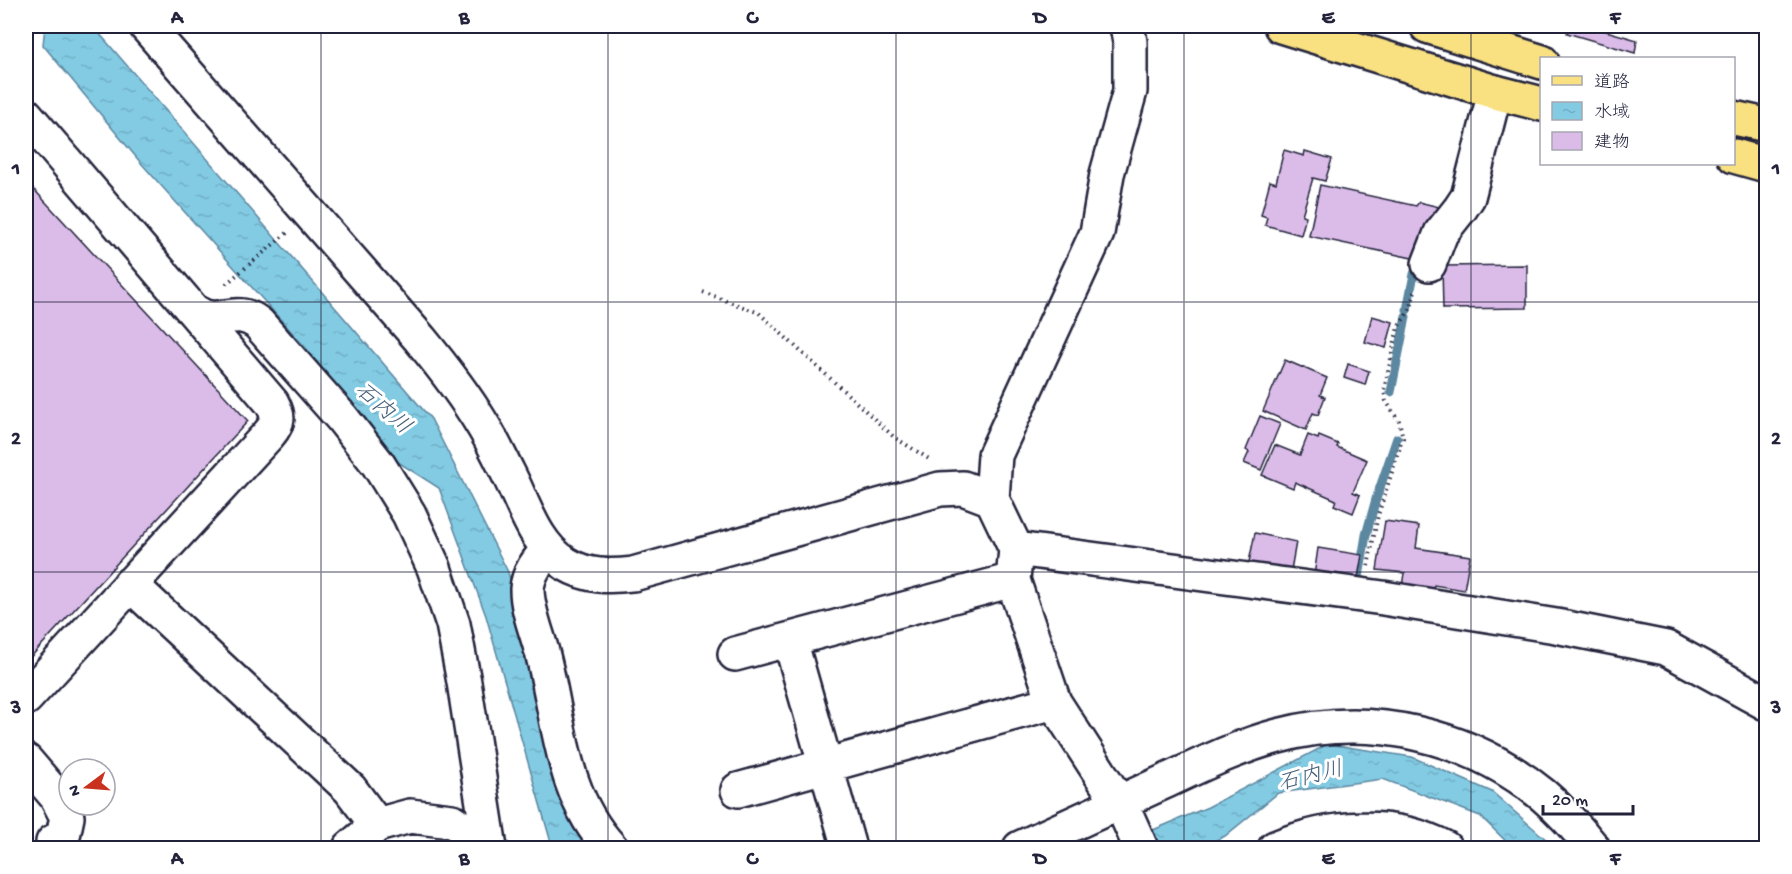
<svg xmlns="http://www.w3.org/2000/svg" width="1792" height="874" font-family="'Gochi Hand','Klee One',sans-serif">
<defs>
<pattern id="water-ripples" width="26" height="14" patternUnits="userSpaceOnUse" patternTransform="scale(1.5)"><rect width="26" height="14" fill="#82cbe3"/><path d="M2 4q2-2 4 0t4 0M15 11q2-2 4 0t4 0" fill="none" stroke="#70aec4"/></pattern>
</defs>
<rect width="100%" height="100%" fill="#fff"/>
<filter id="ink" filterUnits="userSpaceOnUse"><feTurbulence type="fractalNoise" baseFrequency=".0167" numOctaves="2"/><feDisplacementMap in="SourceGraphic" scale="12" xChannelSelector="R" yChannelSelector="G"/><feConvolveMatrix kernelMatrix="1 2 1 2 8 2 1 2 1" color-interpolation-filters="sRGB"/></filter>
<g filter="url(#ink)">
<path fill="url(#water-ripples)" stroke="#5c87a0" stroke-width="1.5" d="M45 26H93L431 419 508 572 566 783 599 848H554L552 846 486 616 439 488 390 457 305 347 141 163 43 45Z
M1328 744 1412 757 1492 792 1556 848H1513L1480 816 1383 779 1278 793 1225 836 1199 848H1110L1208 807Z"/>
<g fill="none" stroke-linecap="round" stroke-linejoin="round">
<path stroke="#5c87a0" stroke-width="9" d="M1407 310 1414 274 1419 261
M1391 392 1406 317
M1358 583 1366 535 1376 499 1397 438"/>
</g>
<path fill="#dbbce9" stroke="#22223b" stroke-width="1.5" d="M1569 26H1589L1637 40 1635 53 1567 33Z
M1284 150 1304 156 1305 151 1332 159 1325 181 1313 178 1302 215 1306 216 1301 235 1265 225 1267 217 1261 215 1270 181 1276 183Z
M28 183 248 421 26 662V186Z
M1320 185 1416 206 1419 202 1443 208 1424 230 1417 259 1309 236Z
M1527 265V308L1443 309 1442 266Z
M1372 316 1393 322 1386 348 1365 342Z
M1285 360 1327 378 1320 395 1325 397 1318 415 1313 413 1306 430 1263 411Z
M1348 364 1369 371 1365 385 1344 378Z
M1260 416 1280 424 1261 470 1244 463 1249 452 1246 450Z
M1308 435 1318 439 1319 436 1338 444 1337 447 1367 460 1353 492 1360 495 1353 513 1334 505 1336 500 1295 482 1293 488 1262 475 1275 445 1300 455Z
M1385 521 1419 526 1416 548 1470 556 1464 590 1434 585 1433 591 1403 587 1405 573 1377 570Z
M1255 533 1296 542 1291 570 1249 562Z
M1318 548 1362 555 1357 583 1314 576Z"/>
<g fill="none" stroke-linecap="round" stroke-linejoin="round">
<g stroke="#22223b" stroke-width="38">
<path id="minor" d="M146 26 420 339C443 367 464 394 482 424 492 440 500 457 508 473 524 504 535 545 566 564 588 577 609 577 633 574L940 489 963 488 992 499
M1127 26 1130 42V91L1107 174 1097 233 995 455 992 499 1016 549 1013 580 1054 702 1125 812 1141 848
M26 115 272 403C279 416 279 422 269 434L26 698
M1429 264 1441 233 1460 209 1468 197 1495 92
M194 311C220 330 232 304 258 323L342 418 378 464 409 514 434 568 453 624 464 682 490 848
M548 549C538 561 528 573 527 589 527 611 538 635 543 656 560 723 561 795 611 848
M1016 549 1383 598 1556 626 1666 648 1766 703
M130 584 350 789 377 825
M790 640 849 848
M735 654 1013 580
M26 761 56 796 67 817 63 836 53 842
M738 790 1054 702
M350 848 377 825 410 816 452 821 489 848
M1020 848C1068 826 1116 804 1164 782 1201 765 1239 746 1278 736 1370 711 1470 735 1543 795 1562 811 1578 829 1593 848
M1275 848C1329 826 1392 820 1445 848"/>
</g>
<g stroke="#22223b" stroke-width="38">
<path id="major" d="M1281 26 1495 92 1542 104
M1427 26 1542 62
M1734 118 1766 125
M1734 156 1766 165"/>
</g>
<path stroke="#22223b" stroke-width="4" stroke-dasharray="1.5 4.5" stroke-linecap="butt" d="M226 284 287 233
M703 292 759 313 894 437 929 459
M1368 566 1378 515 1403 438 1399 421 1386 401 1384 391 1386 381 1398 327 1411 308 1415 290"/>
<use href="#minor" stroke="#fff" stroke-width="33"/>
<use href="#major" stroke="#f9e181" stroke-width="33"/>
</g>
</g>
<path fill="none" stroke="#22223b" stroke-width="1.5" stroke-opacity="0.55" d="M321 26V848M608 26V848M896 26V848M1184 26V848M1471 26V848M26 302H1766M26 572H1766"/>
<g text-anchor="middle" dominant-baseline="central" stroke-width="6" stroke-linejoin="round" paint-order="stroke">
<g font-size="22" font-style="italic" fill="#445d76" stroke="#fff">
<text transform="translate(382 410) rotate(41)">石内川</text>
<text transform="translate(1311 778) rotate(-14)">石内川</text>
</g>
</g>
<rect width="1792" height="874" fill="none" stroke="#fff" stroke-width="66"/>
<rect x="1540" y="57" width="195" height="108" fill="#ffffff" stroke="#a7a7b1" stroke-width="1.5"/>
<rect x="1552" y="76" width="30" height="9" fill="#f9e181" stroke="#a7a7b1" stroke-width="1.5"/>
<text x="1594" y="87" font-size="18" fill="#22223b">道路</text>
<rect x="1552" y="102" width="30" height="18" fill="url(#water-ripples)" stroke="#a7a7b1" stroke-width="1.5"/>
<text x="1594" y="117" font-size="18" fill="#22223b">水域</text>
<rect x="1552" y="132" width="30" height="18" fill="#dbbce9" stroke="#a7a7b1" stroke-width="1.5"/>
<text x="1594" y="147" font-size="18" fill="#22223b">建物</text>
<g transform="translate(87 787) rotate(254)"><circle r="28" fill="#ffffff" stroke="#a7a7b1" stroke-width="1.5"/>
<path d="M0-4.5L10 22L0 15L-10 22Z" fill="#c8321e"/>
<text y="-9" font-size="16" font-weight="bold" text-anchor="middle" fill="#22223b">N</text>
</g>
<path d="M1543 805v9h90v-9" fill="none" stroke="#22223b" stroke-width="3"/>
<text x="1552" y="805" font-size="18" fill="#22223b" stroke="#ffffff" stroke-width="4.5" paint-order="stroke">20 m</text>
<rect x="33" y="33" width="1726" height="808" fill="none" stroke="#22223b" stroke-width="2"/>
<g font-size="20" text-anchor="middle" font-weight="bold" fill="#22223b">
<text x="177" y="23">A</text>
<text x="464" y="23">B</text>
<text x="752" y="23">C</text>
<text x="1040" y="23">D</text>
<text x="1328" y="23">E</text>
<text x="1615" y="23">F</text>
<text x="16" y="174">1</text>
<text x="1776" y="174">1</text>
<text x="16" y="444">2</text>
<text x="1776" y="444">2</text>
<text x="16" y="713">3</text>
<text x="1776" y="713">3</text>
<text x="177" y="864">A</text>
<text x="464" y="864">B</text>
<text x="752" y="864">C</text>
<text x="1040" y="864">D</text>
<text x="1328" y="864">E</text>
<text x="1615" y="864">F</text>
</g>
</svg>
